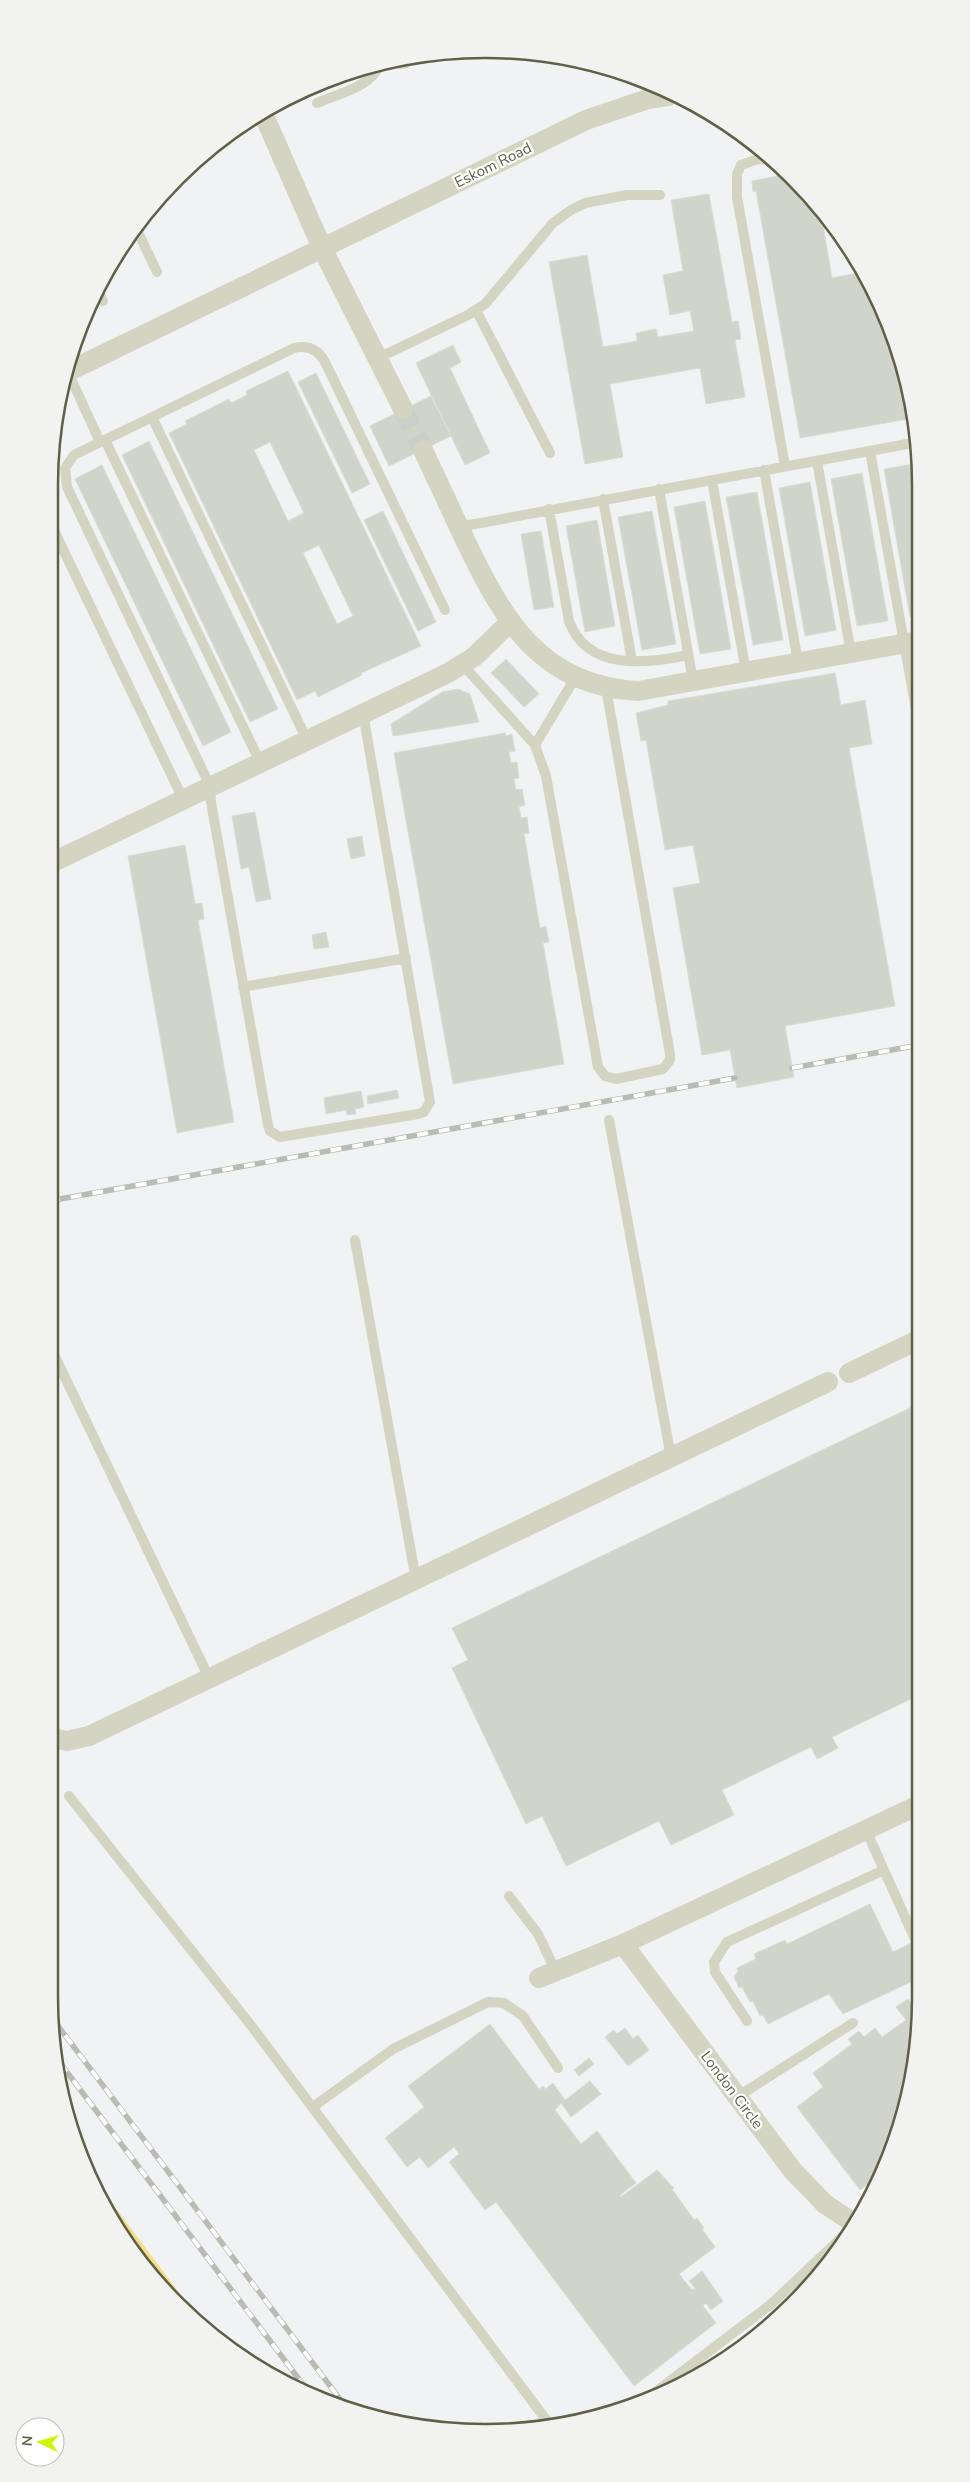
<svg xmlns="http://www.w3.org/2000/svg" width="970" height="2482" font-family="'Nunito Sans',sans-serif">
<rect width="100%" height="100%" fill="#f1f2f4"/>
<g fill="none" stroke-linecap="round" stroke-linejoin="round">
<path stroke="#f4df87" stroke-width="6" d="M91 2180 189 2311"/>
</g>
<path fill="#d1d4cb" stroke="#daddd5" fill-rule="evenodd" d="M787 174 794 181 796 190 803 188 820 207 832 278 863 272 876 292 914 418 800 438 756 191 753 192 752 181Z
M709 194 732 322 738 321 741 339 735 340 745 397 706 404 700 368 610 384 623 457 585 464 549 262 587 255 603 347 637 341 636 333 656 329 658 337 694 331 690 311 670 315 663 275 683 271 671 200Z
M453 345 461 362 450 368 490 453 465 465 416 363Z
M288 371 421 646 361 673 362 675 318 697 315 691 297 700 169 433 187 424 185 421 229 399 231 403 247 395 246 391ZM270 442 304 513 288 521 254 450ZM319 545 353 616 337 624 303 553Z
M316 373 370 484 352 493 298 382Z
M431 396 451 436 389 466 370 426Z
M149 441 278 709 250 722 122 455Z
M914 464 918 482V616L910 617 884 469Z
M102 465 231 732 203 746 75 479Z
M862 473 888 621 857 626 831 479Z
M810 482 836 630 805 636 779 488Z
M757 492 783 640 753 645 726 497Z
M705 501 731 649 700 654 674 507Z
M383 511 436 622 418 631 364 520Z
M652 511 676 644 642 650 618 517Z
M597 520 615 626 585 632 566 526Z
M541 531 554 607 534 610 521 534Z
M506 659 539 694 524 707 491 673Z
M835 673 841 705 865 700 872 744 849 748 895 1006 785 1026 794 1077 737 1088 730 1050 702 1055 673 888 700 883 693 845 665 850 646 740 641 741 636 713 668 705V701Z
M458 689 470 694 479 722 393 736 391 724 442 692Z
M505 733 506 736 512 734 515 751 509 752 511 763 517 762 519 778 514 779 516 790 522 789 525 805 519 807 521 818 527 817 529 833 524 834 540 928 546 926 549 942 543 943 564 1064 453 1084 394 753Z
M255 812 271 899 256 902 249 867 241 869 232 816Z
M362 836 365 856 351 859 347 839Z
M185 845 195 904 202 903 204 919 198 920 234 1122 177 1133 128 856Z
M326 932 329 947 314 949 312 935Z
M397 1090 399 1098 368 1104 367 1096Z
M361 1091 364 1107 355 1109 356 1114 347 1115 346 1110 326 1114 324 1098Z
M920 1403 921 1694 832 1737 838 1748 817 1759 811 1747 722 1790 734 1815 671 1845 659 1821 566 1866 542 1816 526 1824 452 1668 468 1660 452 1628Z
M870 1904 893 1952 921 1938V1977L843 2014 829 1994 768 2024 763 2015 760 2016 753 2001 750 2002 742 1987 739 1988 734 1977 738 1971 737 1968 756 1959 754 1954 785 1940 787 1944Z
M908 1999 917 2011 920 2009 906 2110 883 2172 860 2190 797 2107 823 2087 813 2073 852 2044 848 2039 859 2031 864 2037 875 2028 882 2037 906 2020 896 2007Z
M490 2024 539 2089 544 2086 545 2089 553 2083 565 2100 590 2081 601 2094 571 2117 561 2103 555 2110 581 2144 597 2131 636 2183 620 2195 621 2197 657 2170 674 2188 672 2189 694 2220 697 2218 704 2228 702 2229 715 2247 679 2274 692 2290 695 2288 689 2281 702 2271 723 2301 711 2310 706 2303 703 2306 716 2323 634 2386 496 2202 485 2210 449 2162 459 2154 454 2147 428 2168 420 2157 407 2167 385 2138 424 2107 408 2086Z
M625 2028 633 2039 638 2035 649 2050 628 2066 605 2037 614 2030 617 2034Z
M589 2058 594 2064 579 2076 574 2070Z"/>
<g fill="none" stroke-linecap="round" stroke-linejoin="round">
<path stroke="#cccec9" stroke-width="20" stroke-dasharray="20 10" stroke-linecap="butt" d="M403 409 423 450"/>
<path stroke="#d3d4c1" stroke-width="10" d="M317 103C337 94 372 87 380 64
M770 160 758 159 741 165 737 174V197L785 466
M135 226 157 272
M97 287 103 301
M476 310 550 453
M378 358 468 315 485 304 553 223 571 210 585 203 627 195H660
M68 372 100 442
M152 417 307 740
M105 440 260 762
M870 451 918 721
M817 461 851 653
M764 470 798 662
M712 480 746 672
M659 489 693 681
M603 499 632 661
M549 509 569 621C587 671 646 664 688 655
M49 520 183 799
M459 527 918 442
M463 665 535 745 546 776 598 1067 605 1076 616 1079 663 1069 670 1060V1054L606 688
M363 713 430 1102 424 1112 418 1114 280 1137 270 1131 268 1125 211 802 210 786 67 487 65 468 74 455 294 348C307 345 318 349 325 362L445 610
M535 745 575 678
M243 987 406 958
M609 1120 671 1457
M355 1240 416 1580
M49 1344 209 1678
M69 1796 253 2028 550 2425
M866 1830 914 1937
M509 1896 538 1934 556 1972
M747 2021 715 1972 714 1962 727 1942 884 1870
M737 2097 853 2023
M313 2107 393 2049 488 2002 504 2003 523 2016 558 2068
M641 2403 770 2305 854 2226"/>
<path stroke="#d3d4c1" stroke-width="20" d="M402 59 407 57
M262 111 323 250 403 409
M63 374 586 120 648 99 668 96
M423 450C437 480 451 510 465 540 503 619 540 686 638 691L918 641
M49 864 448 673 474 657 510 622
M849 1373 920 1339
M49 1737 67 1741 89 1736 828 1382
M623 1944 793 2171 825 2204 855 2224
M539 1978 623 1944 921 1804"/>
<g stroke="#babcb3" stroke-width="5.5">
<path id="rail" d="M792 1068 919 1045
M49 1201 735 1078
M52 2018 349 2411
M60 2063 311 2395"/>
</g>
<use href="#rail" stroke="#fff" stroke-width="4" stroke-dasharray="11" stroke-linecap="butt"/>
</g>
<g text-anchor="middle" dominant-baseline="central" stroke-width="4.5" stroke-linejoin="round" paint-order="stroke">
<g font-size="15" fill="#5f6047" stroke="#fff">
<text transform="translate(493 165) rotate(-26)">Eskom Road</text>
<text transform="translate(732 2090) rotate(53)">London Circle</text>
</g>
</g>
<path d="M0 0H970V2482H0ZM485 58H485A427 427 0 0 1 912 485V1997A427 427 0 0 1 485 2424H485A427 427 0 0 1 58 1997V485A427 427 0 0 1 485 58Z" fill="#f2f2f0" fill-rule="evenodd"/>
<path fill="none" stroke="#5f6047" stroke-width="2.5" d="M485 58H485A427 427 0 0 1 912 485V1997A427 427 0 0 1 485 2424H485A427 427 0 0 1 58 1997V485A427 427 0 0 1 485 58Z"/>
<g transform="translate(40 2442) rotate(275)"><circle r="24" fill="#ffffff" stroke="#bfbfb5"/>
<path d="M0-4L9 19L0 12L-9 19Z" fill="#cef50a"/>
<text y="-8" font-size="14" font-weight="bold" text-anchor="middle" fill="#5f6047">N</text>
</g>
</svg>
